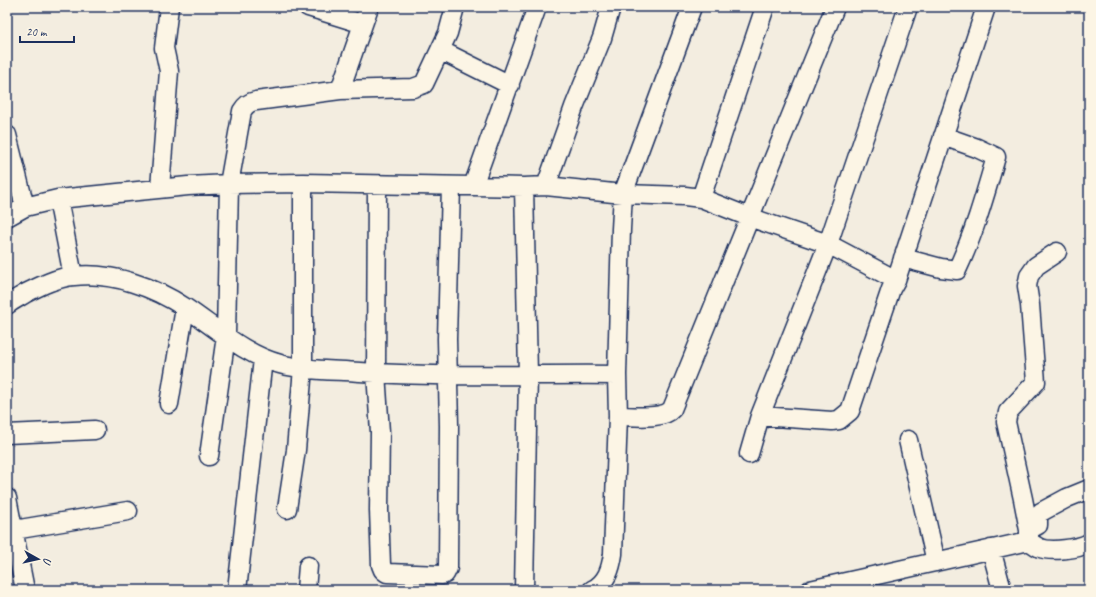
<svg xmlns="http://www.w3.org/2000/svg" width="1096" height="597" font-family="Caveat,sans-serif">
<rect width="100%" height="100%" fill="#f3ede0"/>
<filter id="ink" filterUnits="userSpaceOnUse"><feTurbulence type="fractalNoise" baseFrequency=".025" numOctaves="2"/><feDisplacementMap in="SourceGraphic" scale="8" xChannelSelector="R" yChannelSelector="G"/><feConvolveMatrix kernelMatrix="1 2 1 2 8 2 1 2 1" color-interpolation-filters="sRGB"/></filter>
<g filter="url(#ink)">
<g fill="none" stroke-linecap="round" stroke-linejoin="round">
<g stroke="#1b2f5e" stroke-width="21">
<path id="minor" d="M308 7 363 24
M455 7 448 33 440 50 510 85
M340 90 369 7
M7 135 25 207
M377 185 376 373 380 432 379 510 381 565 383 570 387 573 442 575 445 574 448 568 449 426 447 339 451 186
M473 186 537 7
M546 186 574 107 602 38 611 7
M524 187 528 374 524 590
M160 188 169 71 164 48 169 7
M701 198 765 7
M58 199 73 276
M7 217 25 207 58 199 188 186 229 184 303 183 524 187 546 186 623 194 685 196 701 198 749 217 828 244 896 280
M903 258 941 268 957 270C974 234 985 195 996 157L977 148 943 136
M7 305C13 300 20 297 26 293 40 286 58 277 74 276 113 272 154 287 186 308 216 328 245 355 280 364 306 371 333 370 360 372 445 378 531 374 617 375
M169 404 185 308
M618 416C632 416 663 420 672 409L835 7
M760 416 832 421 839 420 850 411 891 289 896 280 986 7
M7 434 95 430
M908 440 936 562
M749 454 760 416 828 244 908 7
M209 456 226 336 229 184 242 111C246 104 250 102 256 101L340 90 413 88 424 84 440 50
M7 498 25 590
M287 509 296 450 303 368V183
M14 530 128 511
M1029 530 1038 525V515L1041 512 1067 498 1089 489
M1029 541V530L1023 499 1006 422 1008 412 1036 382 1030 305 1027 286 1029 276 1036 266 1057 252
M991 549 1002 590
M237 590 263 359
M306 590 308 566
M592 590C607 583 611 568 613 554L618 416 617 375 621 229 623 194 692 7
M810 590 1029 541C1032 543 1036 546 1040 548 1051 552 1078 549 1089 543"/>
</g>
<use href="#minor" stroke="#fcf5e5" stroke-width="18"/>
</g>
</g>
<rect width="1096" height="597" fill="none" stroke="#fcf5e5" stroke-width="24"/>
<rect x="12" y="12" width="1072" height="573" fill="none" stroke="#1b2f5e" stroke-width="1.5" filter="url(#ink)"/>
<g transform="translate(38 559) rotate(98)" stroke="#fcf5e5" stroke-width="3" paint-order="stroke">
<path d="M0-3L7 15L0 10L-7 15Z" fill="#1b2f5e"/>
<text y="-6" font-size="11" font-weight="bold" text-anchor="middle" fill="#1b2f5e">U</text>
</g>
<path d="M20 36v6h54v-6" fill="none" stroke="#1b2f5e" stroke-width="2"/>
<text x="26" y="36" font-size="12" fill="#1b2f5e" stroke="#fcf5e5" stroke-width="3" paint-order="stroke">20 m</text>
</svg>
